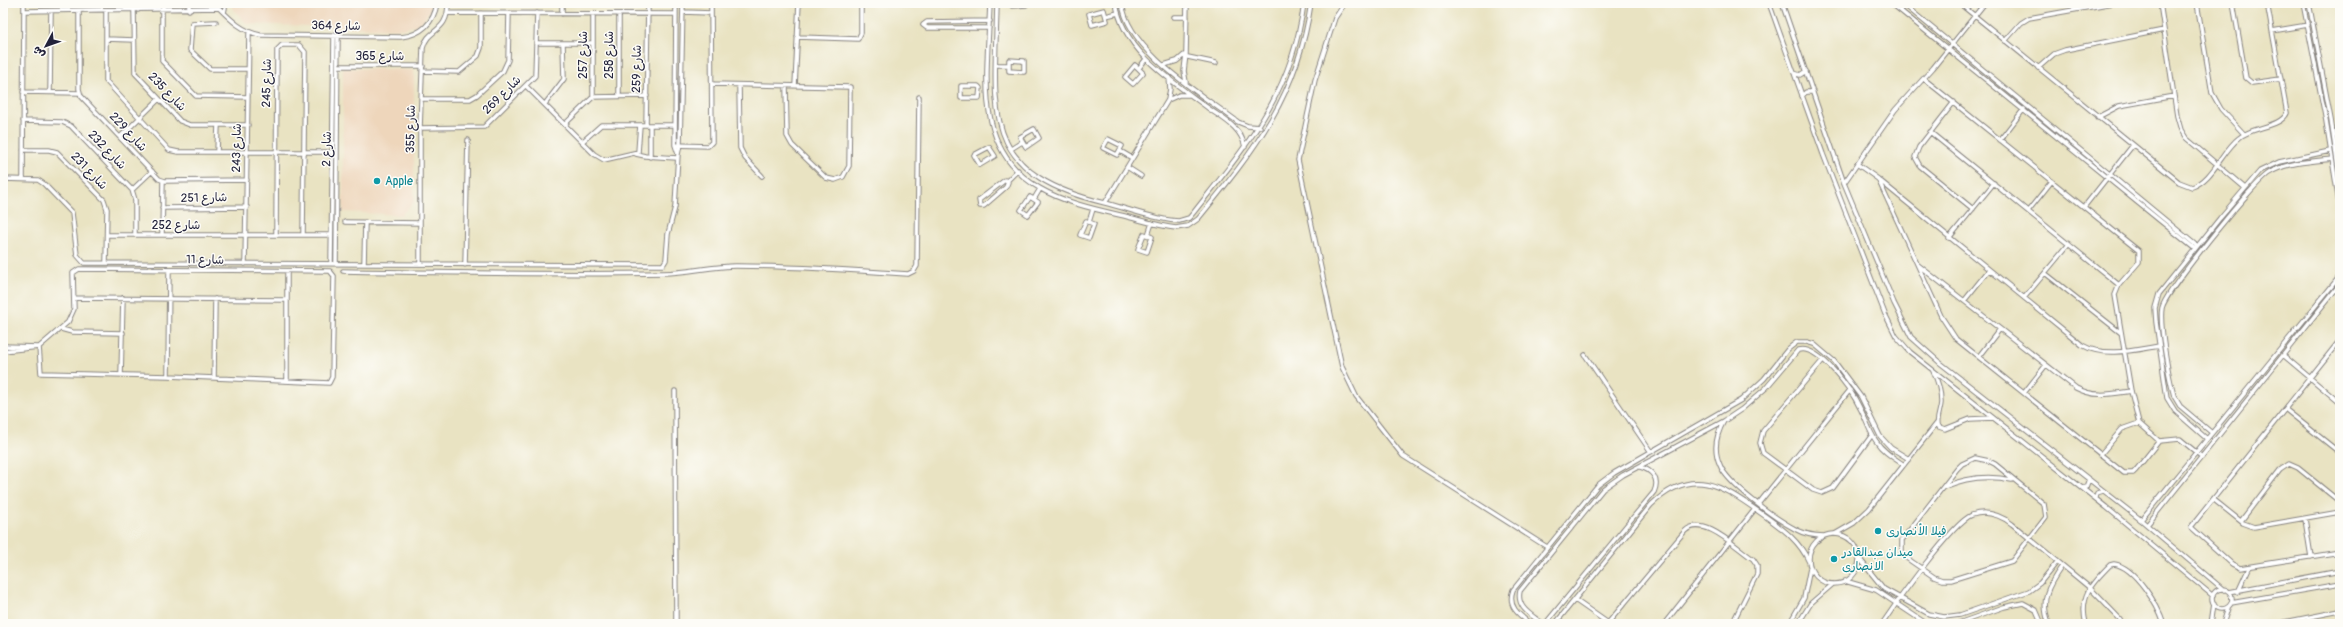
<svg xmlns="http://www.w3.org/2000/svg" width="2343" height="627" font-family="Pangolin,'Playpen Sans Arabic',sans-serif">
<rect width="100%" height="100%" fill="#fdfcf7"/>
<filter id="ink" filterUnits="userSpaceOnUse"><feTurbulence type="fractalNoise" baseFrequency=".025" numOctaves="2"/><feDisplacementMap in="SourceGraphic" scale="8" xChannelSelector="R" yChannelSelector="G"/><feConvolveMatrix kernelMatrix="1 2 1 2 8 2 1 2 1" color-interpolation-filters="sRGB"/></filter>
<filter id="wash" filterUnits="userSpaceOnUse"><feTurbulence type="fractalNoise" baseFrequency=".012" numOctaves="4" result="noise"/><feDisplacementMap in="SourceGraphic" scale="16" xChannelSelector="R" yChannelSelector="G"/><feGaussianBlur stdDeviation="0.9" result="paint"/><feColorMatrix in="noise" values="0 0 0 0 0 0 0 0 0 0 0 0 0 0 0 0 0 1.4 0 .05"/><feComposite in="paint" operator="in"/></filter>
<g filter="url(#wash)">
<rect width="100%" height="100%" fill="#e9e3c2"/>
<path fill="#eed6bb" d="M232 3H431L430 10 420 24 403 29 247 24 232 8Z
M343 68 414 70V202L401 215 343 212Z"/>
</g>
<g filter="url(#ink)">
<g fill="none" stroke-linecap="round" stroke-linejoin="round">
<g stroke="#86827e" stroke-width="5.5">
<path id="minor" d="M676 3 675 145 678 154
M990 3C989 38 983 88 991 121 1006 188 1063 202 1120 215 1138 219 1157 226 1176 228L1188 226 1198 219C1255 149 1298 96 1311 3
M997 3C995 111 978 173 1105 203 1126 208 1159 221 1179 221L1189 218 1194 212C1248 143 1292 94 1304 3
M1011 3 1012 6 1026 5 1027 3
M1116 3C1123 51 1172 81 1208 108 1223 119 1241 127 1245 147
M1122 3C1128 51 1201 94 1238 122L1248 126 1260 127
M1345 3 1335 18 1315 80 1298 160 1342 367 1356 396 1403 456 1547 547
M1769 3 1823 154 1885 314 1896 336 1910 352 2106 507 2213 596
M1782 3 1844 183 1894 303 1911 337 1939 362 2141 520 2224 590
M1891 3 2195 249
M1902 3 2197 246
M1959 3 2179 182 2192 187C2213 180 2222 151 2239 138 2253 126 2280 128 2287 113L2267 3
M2160 3 2177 116 2181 130 2186 138 2245 188
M2197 3 2212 93 2221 109 2244 134
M2233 3 2246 78 2252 83 2281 79
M2303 3 2326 121 2340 209
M2309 3 2331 120 2340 181
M219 8C232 21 242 31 260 35L401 37C421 35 434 23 437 3
M134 10 135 73 180 121 190 125H248
M138 10V3
M162 10V61L196 96 248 97
M163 10V3
M189 10V3
M1104 10 1107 21 1092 25 1089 14Z
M24 11 219 8
M79 11V89L81 96 159 179 165 181 247 180
M106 11V81L169 150 178 152H332
M683 12 711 13
M224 13 226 3
M448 13 676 14
M562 14V3
M593 14V97
M1106 16 1118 13
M1174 17H1187
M216 22 192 23 190 50 210 69H248
M989 28H927L923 25 927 22 990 21
M2272 31 2308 25
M797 37 858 39 861 33V3
M106 39 134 40
M2005 41 2021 23 2029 18 2113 3
M536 43H593
M1183 56 1216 63
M1009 60 1024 61V72L1009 71Z
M996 65H1008
M1135 65 1143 73 1133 84 1125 77Z
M1164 65 1177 61 1184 55
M338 66H423
M1139 68 1146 59
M2038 68 2054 54 2065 50 2164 30
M422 71 459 72 478 56 481 48V13
M1794 73 1800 75 1806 71
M1924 79 2139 251V262L2119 285 2115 295 2131 391 2139 423 2159 441 2180 439 2202 457
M1186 82 1184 71 1186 54 1187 3
M712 84 850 87 849 166 843 177 835 180 826 178 792 145 787 136 786 86
M739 85 740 148 745 158 762 176
M526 86 594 154 604 160 638 152 640 125
M795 86 799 3
M978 86 980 88 979 98H961V86Z
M23 92 80 93
M50 92 51 11
M619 96V14
M1802 96 1806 92H1813
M421 99H470L477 95 503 71 508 60 509 13
M1168 100 1179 95H1189
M1954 102 1919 147 1915 157 1920 166 1973 209
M545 104 564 79 563 43
M2098 117 2119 106 2174 96
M23 121 62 122 71 126 132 190 135 200V234
M565 124 593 97 647 96
M646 125 648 3
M650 125V157
M420 128 484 127 535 76 537 13
M1034 129 1039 138 1026 147 1020 137Z
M1930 132 2119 285
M120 137 159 99
M1108 139 1122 146 1117 155 1103 148Z
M2000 140 2024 109
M582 142 601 125H675
M675 145 708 146 712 142 711 3
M989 147 995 156 980 165 974 155Z
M1011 149 1022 142
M23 150H49L57 152 104 200 107 209 106 263
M1120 151 1132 158
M217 152 218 125
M636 154 645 156 677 158
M1857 164 1878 179 2082 345C2104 358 2135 350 2159 346
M1127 167 1141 176
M3 179 38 180 44 184 72 213 77 255 84 263 663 265 666 260 668 234 675 207 678 154 680 145 683 3
M23 179 24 3
M1878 179 1941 316 1956 339 2124 473H2133L2136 470 2159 441
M1005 180 1008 182 1006 187 984 206H980L979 200Z
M1007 181 1018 170
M1844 183 1895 110 1933 68 1985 3
M132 190 152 171
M1030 197 1038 202 1028 215 1021 210Z
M1034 199 1040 189
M1105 203 1168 100 1170 89 1169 77
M2084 207 2133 145
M162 208 247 207
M2028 211 2052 181
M1086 221 1094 224 1089 238 1080 235Z
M345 222 420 223
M1089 222 1093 209
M162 234 163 181
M1144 234 1152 237 1147 252 1138 249Z
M107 235H331
M276 235 277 50 282 45H299L305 52 303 235
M1148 235 1152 223
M1949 238 1994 183
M331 263 334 35
M336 263 338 35
M245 264 249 33
M364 264 365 222
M420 264V128L423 48C428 27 448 34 448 3
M465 265 468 140
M1918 265 2076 388C2095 398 2111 394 2131 391
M343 271C450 273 557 275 664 273 688 273 711 266 736 266 793 266 851 270 908 274L914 271 917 266 919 97
M2045 273 2121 333
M74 298 287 300
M2024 298 2069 244
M1964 301 1989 270
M61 329 72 332 123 333
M2340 340 2191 527 2232 564 2240 568 2340 552
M3 346 38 347
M3 351 39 347 68 322 74 309 73 273 79 269 330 271 334 276 332 377 329 383 168 376 41 373 39 347
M1585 355 1651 452
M2283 355 2340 403
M1979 356 2000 329
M1823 360 1763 431 1760 443 1763 453 1813 490 1822 493 1833 488 1872 435
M1933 371C1938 381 1941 391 1941 402 1941 410 1935 421 1939 427L1945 429 1970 419 1993 418
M121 375 123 298
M168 376 169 270
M214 378 215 299
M287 381V272
M675 391 676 624
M2024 393 2046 365
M2285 409 2340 453
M1724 421C1716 435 1713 450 1720 465 1727 484 1776 519 1795 529 1804 534 1814 536 1824 536
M2212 433 2180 406 2174 396C2169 378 2159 325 2162 308 2165 292 2253 183 2269 173 2286 162 2312 162 2331 159
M2207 439 2175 411 2167 398 2156 322 2155 308 2159 294 2220 218 2260 171 2279 162 2330 151
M2100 455 2122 429 2139 423
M1975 458 1989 461 1995 464 2044 504 2046 517 2012 561 1951 580H1942L1934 577 1905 557 1902 552V540L1957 469 1962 464Z
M1944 487C1967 477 1988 475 2012 480
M2082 488 2086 487 2089 479
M2096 498 2097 493 2103 491
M2213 499 2243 523 2254 527 2340 512
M1759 503 1850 390
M2305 519 2311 557
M2141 520 2340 276
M2241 521 2280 470 2289 464 2298 468 2340 502
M2147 525 2340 284
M1835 534 1854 523 1869 509 1937 423
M1809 559a25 25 0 1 1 50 0a25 25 0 1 1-50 0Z
M1859 558 1884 589 1929 614 1944 617 1960 615 2029 591 2040 583 2057 562
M1845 581 1876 590 1927 624
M2212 599a10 10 0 1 1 20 0a10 10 0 1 1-20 0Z
M2229 592 2340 571
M2238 592 2249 568
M1575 600 1608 623
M2231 603 2340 584
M1608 623 1685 531C1704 514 1736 548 1753 559L1757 565V574L1732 624
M1531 624C1519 615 1507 607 1513 590L1598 485 1614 473 1741 400 1764 379 1788 349 1797 342H1807L1814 344 1834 361 1861 397 1880 436 1891 448 1909 459
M1543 624C1532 615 1516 608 1520 591L1603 489 1623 475 1724 421 1742 409 1766 388 1798 350C1819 344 1852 391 1860 408 1866 419 1869 431 1876 441 1883 452 1894 458 1904 465
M1545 624 1654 492C1660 479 1652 470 1640 467
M1555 624 1651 505C1694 463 1725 488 1765 516 1783 529 1800 541 1809 562
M1664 624 1755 509
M1789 624 1804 598 1810 568
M1798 624 1811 603 1833 584
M1842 624 1852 622 1862 624
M1882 624C1896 603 1952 523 1972 515 1987 510 2000 515 2012 524L2090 588 2120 619 2122 624
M1956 624 2004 607 2023 603 2036 610 2042 624
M2049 624C2040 600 2048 586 2062 566
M2086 624C2079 596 2091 584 2110 565L2114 564C2135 567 2158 605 2164 624
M2211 624 2214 604
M2223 624 2228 608
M2275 624 2340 611"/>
</g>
<use href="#minor" stroke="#fff" stroke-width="3.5"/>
</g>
</g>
<g fill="#0f9aa8" stroke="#fdfcf7" stroke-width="1.5">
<circle cx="377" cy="181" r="4"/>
<circle cx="1878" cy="531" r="4"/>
<circle cx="1834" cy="559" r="4"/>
</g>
<g text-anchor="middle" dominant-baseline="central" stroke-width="3" stroke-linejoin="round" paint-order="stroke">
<g font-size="12" fill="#22223b" stroke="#fdfcf7">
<text transform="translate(336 26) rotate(1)">شارع 364</text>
<text transform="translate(583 55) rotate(-90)">شارع 257</text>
<text transform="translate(609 55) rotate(-90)">شارع 258</text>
<text x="380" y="56">شارع 365</text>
<text transform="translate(637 69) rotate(-89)">شارع 259</text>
<text transform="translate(267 83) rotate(-89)">شارع 245</text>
<text transform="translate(167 92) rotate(46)">شارع 235</text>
<text transform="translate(502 95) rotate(-45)">شارع 269</text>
<text transform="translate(411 129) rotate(-89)">شارع 355</text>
<text transform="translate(128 132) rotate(47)">شارع 229</text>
<text transform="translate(237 148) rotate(-89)">شارع 243</text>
<text transform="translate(327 149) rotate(-89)">شارع 2</text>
<text transform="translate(107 150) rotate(46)">شارع 232</text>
<text transform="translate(89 171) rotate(46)">شارع 231</text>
<text transform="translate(204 198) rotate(-1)">شارع 251</text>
<text x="176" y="225">شارع 252</text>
<text transform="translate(205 260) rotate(1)">شارع 11</text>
</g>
<g font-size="12" fill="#0d838f" stroke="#fdfcf7" text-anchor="start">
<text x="385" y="181">Apple</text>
<text x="1886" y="531">فيلا الأنصارى</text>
<text x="1842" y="552">ميدان عبدالقادر<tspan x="1842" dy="14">الانصارى</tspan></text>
</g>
</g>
<rect width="2343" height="627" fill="none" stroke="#fdfcf7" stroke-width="16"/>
<g transform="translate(46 46) rotate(229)" stroke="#fdfcf7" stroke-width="3" paint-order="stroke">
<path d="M0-3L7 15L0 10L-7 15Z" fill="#22223b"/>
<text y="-6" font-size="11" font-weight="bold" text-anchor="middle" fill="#22223b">ش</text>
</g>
</svg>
